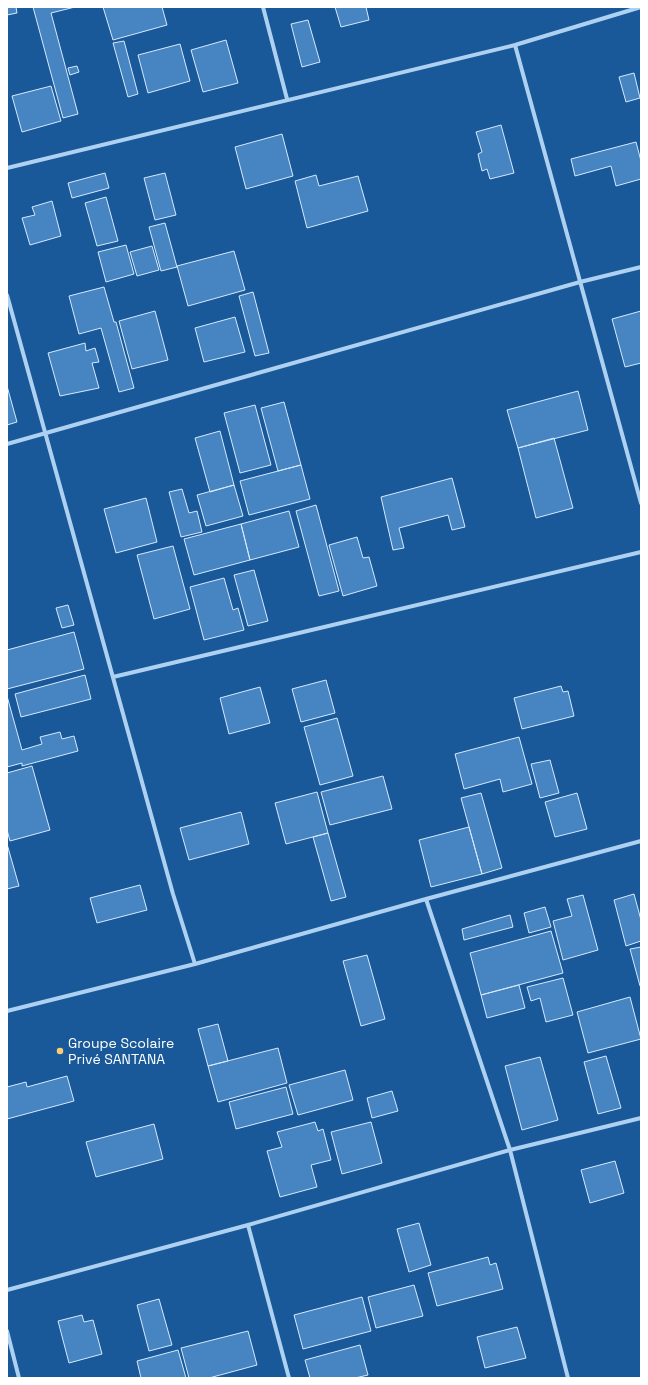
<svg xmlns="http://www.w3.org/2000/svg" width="648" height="1385" font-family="'Space Grotesk',sans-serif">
<rect width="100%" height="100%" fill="#195999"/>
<path fill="#4685c1" stroke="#d6e9fc" d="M7 7H16L17 13 7 15Z
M33 7H75L51 13 78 114 63 118Z
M103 7H162L167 25 113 40Z
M335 7H366L369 20 341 27Z
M308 20 320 62 302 67 291 24Z
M226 40 238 83 203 92 191 50Z
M124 41 138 94 128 97 113 43Z
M180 44 190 81 148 93 138 55Z
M77 66 79 72 70 75 68 68Z
M634 73 640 98 626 102 619 77Z
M51 86 61 121 22 132 12 96Z
M501 125 514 173 490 179 487 169 482 171 478 154 482 152 476 132Z
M282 134 293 176 246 189 235 147Z
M636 142 641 161V179L616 186 611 166 575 176 571 159Z
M105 173 109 188 72 198 68 183Z
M165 173 176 215 155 220 144 178Z
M316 175 319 186 358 176 368 211 307 228 295 181Z
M106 197 118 241 97 246 85 203Z
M52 201 61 236 30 245 22 218 35 215 32 207Z
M165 223 177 267 161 271 149 227Z
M126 245 134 274 106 282 98 252Z
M152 246 159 270 137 276 130 252Z
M234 251 245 290 188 306 177 266Z
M104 287 114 322H116L134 388 119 392 101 328 79 334 69 296Z
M253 292 269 353 255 356 239 296Z
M155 311 168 360 132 369 119 321Z
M641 311V363L625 367 612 319Z
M235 317 245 352 204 362 195 328Z
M85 343 86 351 95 348 99 362 92 363 99 388 60 396 48 353Z
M7 386 17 422 7 425Z
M578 391 588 430 518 448 507 410Z
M284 402 301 465 278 471 261 408Z
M255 405 271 465 240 473 224 413Z
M220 431 234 485 210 492 195 438Z
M554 438 573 508 536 518 518 448Z
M301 465 310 499 249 515 240 481Z
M452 478 465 527 452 530 448 515 399 528 404 548 393 550 381 497Z
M234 485 243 516 206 526 197 495Z
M182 489 189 513 197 511 202 532 181 537 169 492Z
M146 498 157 542 116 553 104 509Z
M316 505 339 591 319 596 296 511Z
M289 511 299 547 250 560 241 524Z
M241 524 250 560 194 575 184 539Z
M357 537 363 558 369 557 377 586 343 596 329 545Z
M173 546 190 609 154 619 137 555Z
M254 570 268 621 248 626 234 575Z
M224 578 233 610 238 608 244 630 204 640 190 587Z
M68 605 74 625 62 628 56 608Z
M74 632 84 669 7 689V650Z
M85 675 91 699 21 717 15 694Z
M326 680 335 713 301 722 292 689Z
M561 686 563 692 568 691 574 716 522 729 514 698Z
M260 687 270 723 229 734 220 698Z
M7 696 22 750 42 744 40 737 60 732 62 739 74 736 78 751 22 766V763L7 767Z
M337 718 353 776 320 785 304 727Z
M519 737 532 784 503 792 500 779 464 789 455 754Z
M550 760 559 793 540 798 531 764Z
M32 766 50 830 10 841 7 830V773Z
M383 776 392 809 330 825 321 792Z
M317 792 328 833 286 844 275 803Z
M481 793 502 868 482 874 461 798Z
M577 793 587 829 555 837 545 802Z
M241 812 249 844 189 860 180 828Z
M469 827 482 874 431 887 419 840Z
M328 833 346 897 331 901 313 837Z
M7 844 19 886 7 889Z
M140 885 147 910 97 923 90 898Z
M634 894 641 920V941L626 946 614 900Z
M583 895 598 950 563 960 553 921 572 916 567 899Z
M545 907 551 927 529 933 524 913Z
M510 915 513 927 464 940 462 929Z
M551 931 563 973 481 995 470 953Z
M641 947V986H640L630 949Z
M367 955 385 1019 361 1026 343 961Z
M563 978 573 1015 546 1022 540 998 531 1001 527 987Z
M519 985 525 1008 487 1018 481 995Z
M630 997 641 1039 588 1053 577 1012Z
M218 1024 228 1061 208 1066 198 1029Z
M278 1048 287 1083 218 1102 208 1066Z
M606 1056 621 1108 598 1114 584 1062Z
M540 1057 558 1120 522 1130 505 1066Z
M345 1070 353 1100 298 1115 289 1085Z
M67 1076 74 1101 7 1119V1087L26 1082 27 1087Z
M286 1087 293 1114 236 1129 229 1102Z
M392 1091 398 1111 372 1118 367 1098Z
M315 1122 318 1131 323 1129 331 1160 311 1165 317 1187 280 1197 267 1151 282 1147 277 1132Z
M371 1122 382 1163 342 1174 331 1132Z
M154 1124 163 1159 96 1177 86 1142Z
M615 1161 624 1193 590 1203 581 1170Z
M419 1223 431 1265 409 1272 397 1229Z
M488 1257 490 1265 496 1263 503 1289 437 1306 428 1273Z
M414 1285 423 1316 376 1328 368 1297Z
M362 1297 371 1331 303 1349 294 1315Z
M159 1299 172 1345 149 1351 137 1305Z
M82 1315 84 1322 93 1320 102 1354 69 1363 58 1321Z
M517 1327 526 1358 485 1368 477 1337Z
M248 1331 257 1365 209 1378H189L181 1348Z
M360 1345 368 1375 355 1378H310L305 1360Z
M178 1350 186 1378H141L137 1361Z"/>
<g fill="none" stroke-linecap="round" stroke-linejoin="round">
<path stroke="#afd1f1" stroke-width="4" d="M263 7 287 99
M515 45 641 503
M7 168 515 45 641 7
M7 295 173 894 195 964
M7 444 580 282 641 267
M113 677 641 552
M426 899 510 1150 568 1378
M7 1011 195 964 426 899 641 841
M248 1225 289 1378
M7 1290 248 1225 510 1150 641 1118
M7 1331 19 1378"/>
</g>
<circle fill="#ffcd6f" stroke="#195999" stroke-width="1.5" cx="60" cy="1051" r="4"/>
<g text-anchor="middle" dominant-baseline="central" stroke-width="3.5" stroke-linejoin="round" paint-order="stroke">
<g font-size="14" fill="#fff" stroke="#195999" text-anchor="start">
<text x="68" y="1043">Groupe Scolaire<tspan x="68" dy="16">Privé SANTANA</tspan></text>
</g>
</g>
<rect width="648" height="1385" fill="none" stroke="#ffffff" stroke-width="16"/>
</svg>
